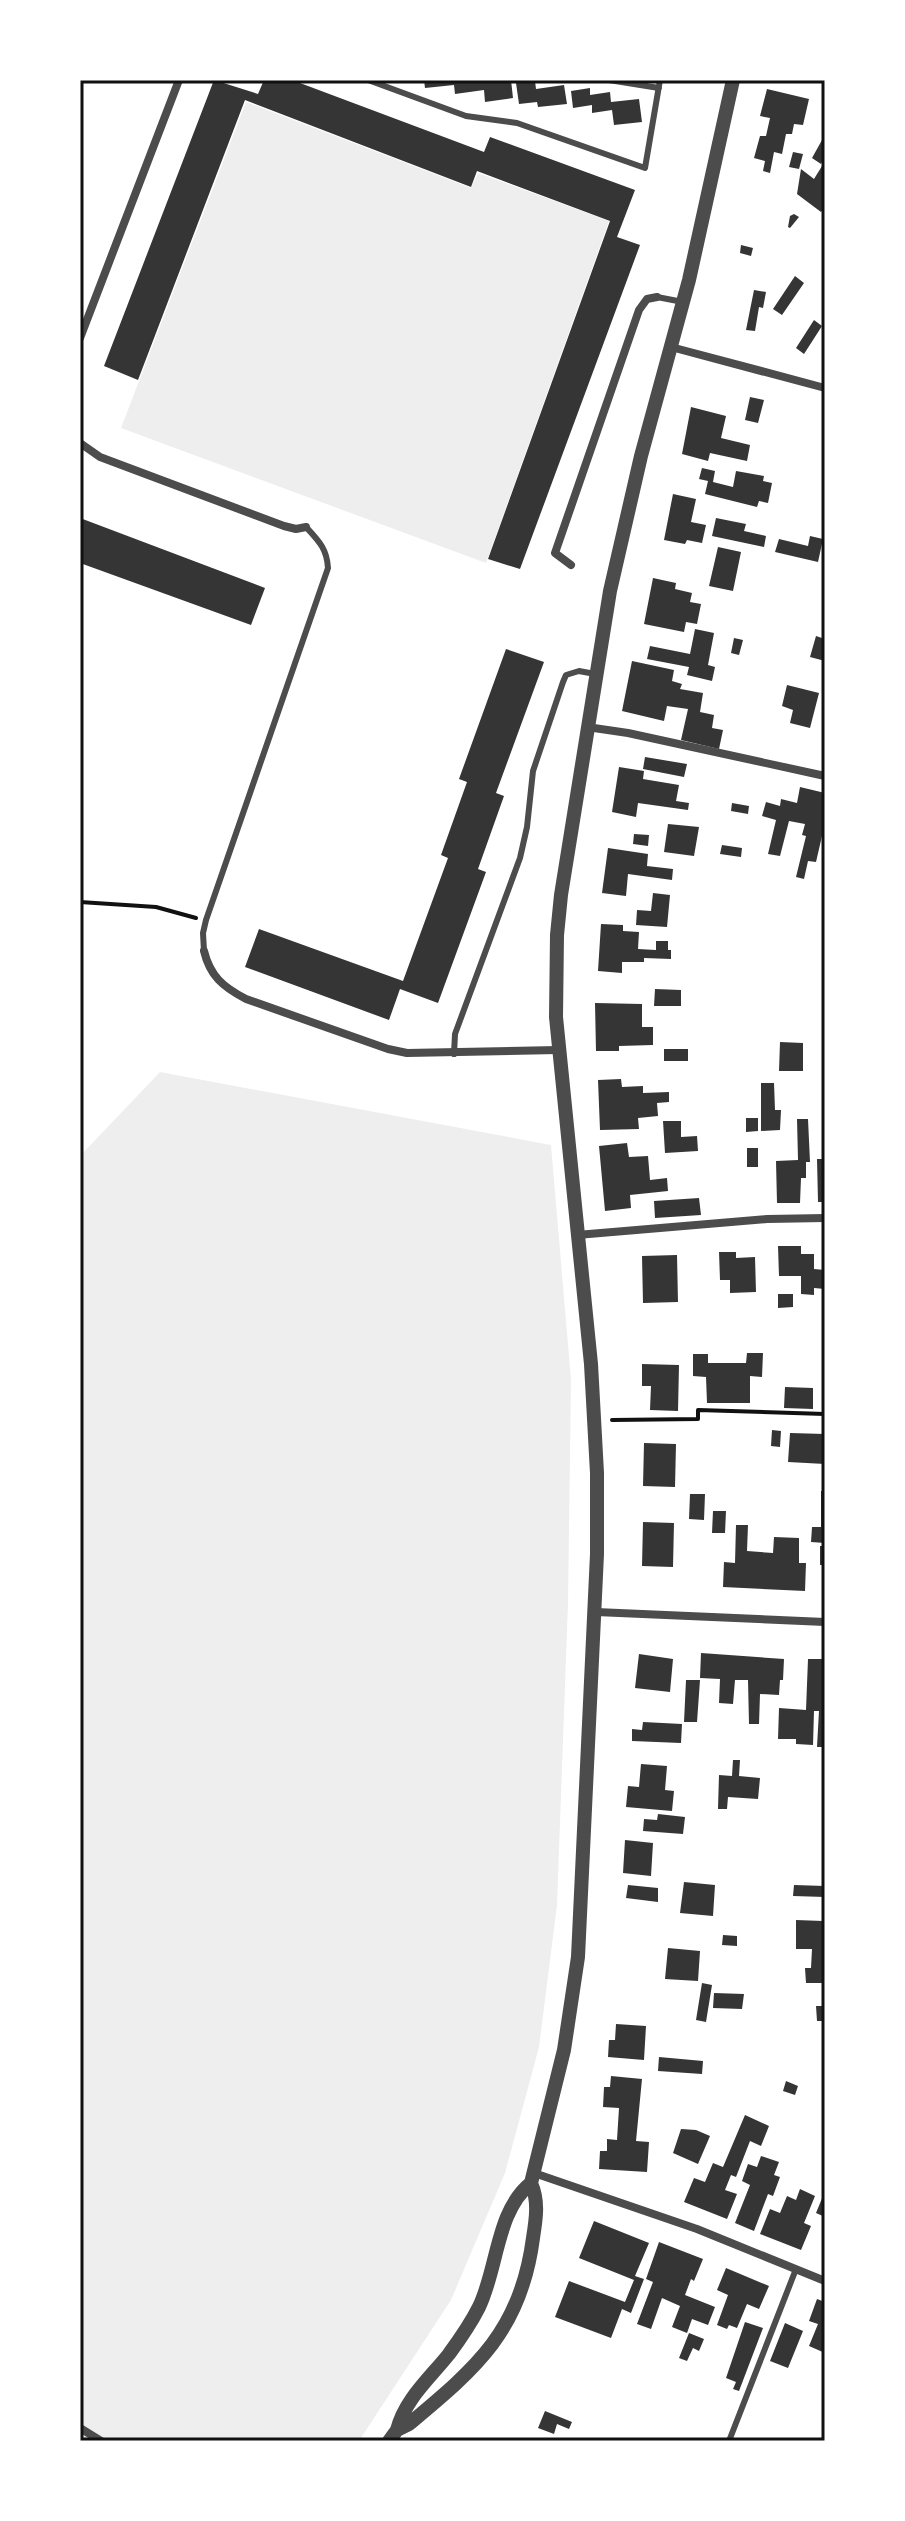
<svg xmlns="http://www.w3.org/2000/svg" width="905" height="2521" font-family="'Alegreya Sans',sans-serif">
<rect width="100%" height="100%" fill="#fff"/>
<path fill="#eee" d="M246 102 471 188 478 173 609 221 486 563 121 428Z
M160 1072 551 1145 571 1380 568 1603 557 1905 539 2047 505 2173 451 2300 359 2441H80V1156Z"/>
<path fill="#353535" d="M214 80 258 94 264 80H292L484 152 490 137 635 190 617 237 640 245 520 569 488 559 610 221 477 171 471 187 245 100 138 380 104 366Z
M424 80H511L513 98 485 102 484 90 455 94 454 85 425 88Z
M535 81 536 89 564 85 567 104 538 107 537 102 519 104 516 83Z
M590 88V95L610 92 611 102 639 99 642 122 614 125 612 110 592 113V105L573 108 571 91Z
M767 89 809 99 803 125 794 124 792 134H786L782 154 774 152 770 173 763 171 765 161 754 158 760 136H766L770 118 760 116Z
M822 140 825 142V156L821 164 812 158Z
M793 152 803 154 799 169 789 167Z
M822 166 825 168V207L821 212 797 194 801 169 814 179Z
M794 214 799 217 790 228 788 227 790 216Z
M741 245 753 248 751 256 740 253Z
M795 276 804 283 782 315 773 309Z
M754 290 766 292 763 308 759 307 755 331 746 330Z
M814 320 822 326 804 354 796 348Z
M750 397 764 400 758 423 745 420Z
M691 407 726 416 721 438 750 445 747 461 710 453 708 461 682 454Z
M702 468 715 471 713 482 733 487 736 471 764 476 763 481 772 483 768 503 759 501 757 507 705 494 708 481 699 479Z
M673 494 696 499 691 522 706 525 702 543 687 540 685 544 664 540Z
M80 518 265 588 251 625 80 563Z
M716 518 746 524 744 531 766 536 764 547 712 536Z
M810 536 823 539 818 562 775 552 779 539 808 546Z
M718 547 741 552 733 591 709 586Z
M653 578 676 583 675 589 692 593 690 602 701 604 697 624 686 622 684 632 644 624Z
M695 629 714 633 708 665 715 667 712 681 687 675 689 667 647 659 650 646 690 654Z
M816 636 825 639V661L810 657Z
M734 638 743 640 739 655 731 653Z
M506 649 544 662 496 793 504 796 478 869 486 872 438 1003 400 989 389 1020 245 967 259 929 403 981 448 858 441 855 467 782 459 779Z
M632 661 674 670 672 681 682 684 680 689 703 693 700 712 714 715 712 728 723 730 719 749 681 740 688 709 667 706 664 721 622 711Z
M787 685 819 693 810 728 790 723 793 710 782 706Z
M645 757 687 764 684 777 643 769Z
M619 767 644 771 643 779 679 785 676 801 689 803 688 810 638 803 636 817 612 812Z
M800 787 825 793V837L822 836 816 862 808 861 804 879 796 877 806 836 802 835 805 824 789 821 780 856 768 854 776 820 762 816 766 802 780 806 781 799 797 803Z
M732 803 749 806 748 814 731 811Z
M668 824 699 827 694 856 664 852Z
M634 834 649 835 648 846 633 844Z
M722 845 742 848 741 857 720 854Z
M608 848 648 854 647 866 673 869 672 880 628 874 626 896 602 893Z
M653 893 670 895 667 927 636 925 637 910 651 911Z
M601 924 623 925V931L639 932 638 949 656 950V941H668V950H671V959L644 958V962H622V973L598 971Z
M655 989 681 990V1006H654Z
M595 1003 642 1004V1027H653V1045L619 1046V1051H596Z
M780 1042 803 1043V1071H779Z
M664 1049H688V1061H664Z
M621 1079 622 1087 643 1086V1093L669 1092V1102L657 1103 658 1116 638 1118 639 1129 600 1130 598 1080Z
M761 1083H774L775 1110H781L780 1130 761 1131Z
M746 1118H758V1131L746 1132Z
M797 1119H808L810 1162H806V1178H801L800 1203H777L776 1161 798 1160Z
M663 1121H681V1137L697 1136 698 1151 665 1153Z
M627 1143 629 1157 648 1156 650 1180 667 1178 668 1191 630 1195 631 1208 605 1211 599 1146Z
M747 1148H758V1167H747Z
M817 1159H825V1202H818Z
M699 1198 701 1215 655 1218 654 1201Z
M778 1246H801V1254H814V1269L825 1270V1289L814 1288V1295L801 1294V1276H779Z
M719 1252H736V1258L755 1257 756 1292 730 1293V1280H720Z
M677 1255 678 1302 643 1303 642 1256Z
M778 1294H793V1307L778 1308Z
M747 1353H763L762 1377 750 1376V1403H707L706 1377 693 1376V1354H708V1363H746Z
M642 1364 679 1365 678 1411 650 1410 651 1386H642Z
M785 1387 813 1388V1409L784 1408Z
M772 1430 781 1431 780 1447 771 1446Z
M790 1433 825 1434V1464L788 1462Z
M644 1443 676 1444 675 1487 643 1486Z
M821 1491H825V1543L811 1542 812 1527H821Z
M690 1494H705L704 1520 689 1519Z
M713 1511H726L725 1533H712Z
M643 1522 674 1523 673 1567 642 1566Z
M736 1525H748L747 1551 773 1553 774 1537 799 1538V1563H806L805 1591 723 1587 724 1562 735 1563Z
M820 1546H825V1565H820Z
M701 1653 784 1659 783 1680H780L779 1695 760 1694 759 1724H749L748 1680H735L733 1704 719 1703 720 1679 700 1678Z
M639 1654 673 1659 670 1692 635 1688Z
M808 1659H825V1747H817L819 1711H814L813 1745 796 1744V1739H778L779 1708 806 1710Z
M686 1680H700L697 1722H684Z
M643 1722 682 1724 681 1743 632 1741V1729L642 1730Z
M733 1760H740L739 1776 760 1778 758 1799 728 1797 727 1809H718L719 1775 732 1776Z
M641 1764 667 1766 665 1790 674 1791 672 1811 626 1807 628 1786 639 1787Z
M658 1814 685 1817 683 1834 643 1831 644 1819 657 1820Z
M625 1840 653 1843 651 1876 623 1873Z
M684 1882 715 1885 713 1916 680 1913Z
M628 1885 658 1888V1902L626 1898Z
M794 1885 825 1886V1897L793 1896Z
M796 1920 823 1921 825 1983H806L805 1968H811L812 1949H796Z
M723 1935 737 1936V1946L722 1945Z
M668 1948 700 1951 698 1981 665 1979Z
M702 1983 712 1985 706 2022 696 2020Z
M714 1993 744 1994 742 2009 713 2008Z
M816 2006H825V2021H817Z
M616 2024 646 2026 644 2060 608 2057 609 2040H615Z
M659 2057 703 2061 702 2074 658 2071Z
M611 2076 642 2079 636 2141 649 2142 647 2172 599 2169 600 2151H607V2139L617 2140 619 2108 603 2107 604 2087H610Z
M786 2081 798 2086 795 2095 783 2091Z
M745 2115 769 2126 761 2146 750 2141 736 2177 731 2175 725 2190 737 2194 727 2219 684 2202 694 2178 705 2182 713 2163 723 2167Z
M681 2129 696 2130 710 2136 698 2164 673 2153Z
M761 2156 779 2162 774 2175 780 2177 773 2196 768 2194 754 2231 735 2223 750 2185 742 2181 748 2164 757 2167Z
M800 2189 815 2196 804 2223 811 2226 801 2250 760 2234 770 2209 780 2213 787 2196 796 2200Z
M825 2191V2217L816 2213Z
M594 2221 649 2243 635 2276 644 2279 631 2313 622 2309 611 2338 555 2317 569 2281 625 2302 634 2280 579 2258Z
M659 2242 703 2259 694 2281 691 2279 685 2295 715 2307 708 2325 692 2319 687 2333 672 2327 680 2306 662 2298 651 2329 637 2324 653 2282 646 2279Z
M726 2268 769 2286 759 2309 747 2304 737 2328 729 2325 727 2329 717 2325 728 2295 717 2290Z
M817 2299 825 2302V2353L809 2346 818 2324 809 2321Z
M745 2322 763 2328 739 2391 733 2389 736 2382 726 2378Z
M785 2323 803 2331 788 2368 770 2361Z
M689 2333 704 2339 699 2351 693 2348 687 2361 679 2358Z
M545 2411 572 2422 569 2429 557 2424 554 2434 538 2428Z"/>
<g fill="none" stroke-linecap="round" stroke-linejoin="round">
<path stroke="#111" stroke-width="4" d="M80 902 156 907 196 918
M612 1420 698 1419V1410L825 1414"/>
<path stroke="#4c4c4c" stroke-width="6" d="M368 80 466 116 517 123 645 168 660 80
M609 80 659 88
M657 297 683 302
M204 951 203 933 206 920 328 568C327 549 319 541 306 527
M454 1054 455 1034 520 858 527 827 533 771 563 682 566 675 579 671 595 674
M729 2441 796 2269"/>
<path stroke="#4c4c4c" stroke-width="8" d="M80 338 179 80
M671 347 825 388
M80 443 100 457 284 526 296 529 306 527
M571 565 555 553 639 310 647 299 657 297
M587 727 628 733 825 776
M204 951C210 976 223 987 246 999L388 1049 407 1053 558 1050
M577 1235 767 1219 825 1218
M596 1612 825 1622
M534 2173 697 2229 825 2281
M80 2428 101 2441"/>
<path stroke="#4c4c4c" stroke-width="14" d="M397 2430C405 2399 430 2378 449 2354 460 2339 471 2323 479 2307 498 2268 496 2211 531 2183
M389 2441 397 2430 409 2424C476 2368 521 2331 533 2238 536 2219 539 2201 531 2183L564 2050 578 1957 597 1554V1473L591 1364 556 1017 557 935 561 895 610 591 641 456 689 280 733 80"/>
</g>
<rect width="905" height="2521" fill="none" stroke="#ffffff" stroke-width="164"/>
<rect x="82" y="82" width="741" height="2357" fill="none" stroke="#111" stroke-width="3"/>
</svg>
